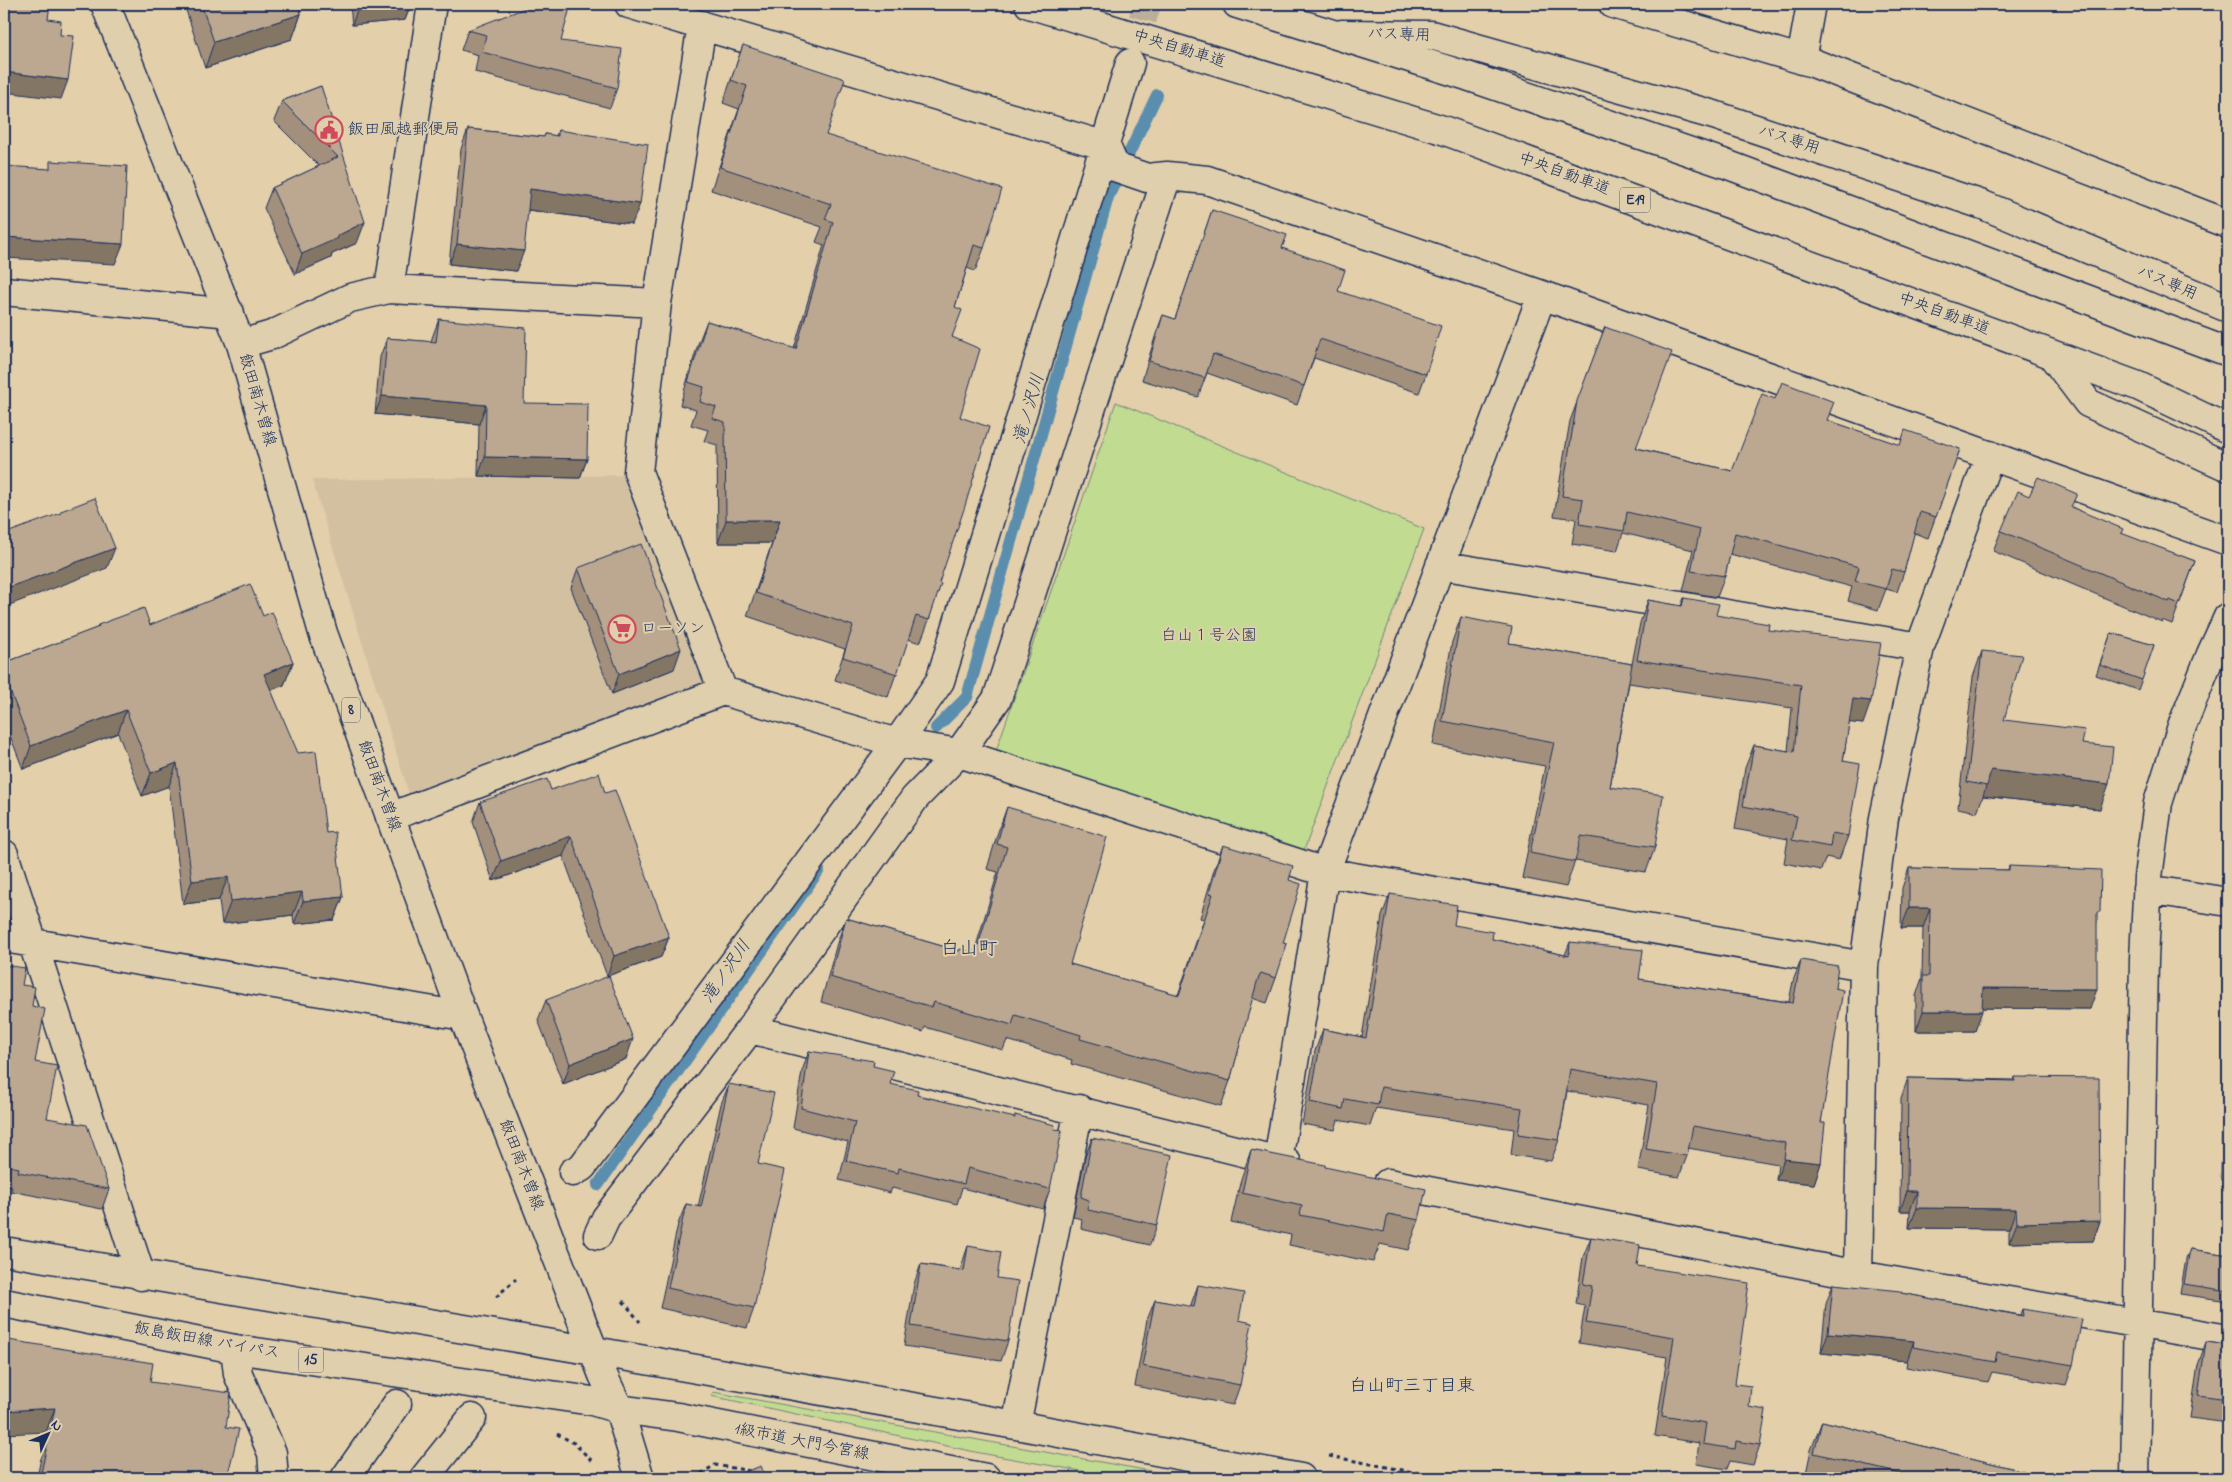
<svg xmlns="http://www.w3.org/2000/svg" width="2232" height="1482" font-family="'Indie Flower','Klee One',sans-serif">
<rect width="100%" height="100%" fill="#e3cfaa"/>
<filter id="ink" filterUnits="userSpaceOnUse"><feTurbulence type="fractalNoise" baseFrequency=".02" numOctaves="2"/><feDisplacementMap in="SourceGraphic" scale="10" xChannelSelector="R" yChannelSelector="G"/><feConvolveMatrix kernelMatrix="1 2 1 2 8 2 1 2 1" color-interpolation-filters="sRGB"/></filter>
<g filter="url(#ink)">
<path fill="#d3c0a1" d="M639 475 722 699 414 810 312 480Z"/>
<path fill="#c1db91" stroke="#6e8578" d="M1116 402 1424 529 1304 850 996 751Z
M713 1392 1189 1478H1120L980 1453 711 1396Z"/>
<g fill="none" stroke-linecap="round" stroke-linejoin="round">
<path stroke="#5a8eae" stroke-width="12" d="M936 728 967 697 1108 197 1157 95
M598 1185 819 870"/>
<path stroke="#bbaf9b" stroke-width="28" stroke-dasharray="28 14" stroke-linecap="butt" d="M1131 60 1147 4"/>
<g stroke="#1b2f5e" stroke-width="31">
<path id="minor" d="M629 4 1106 146 1115 167 1147 178 1167 176 1207 180 1542 295 2228 541
M1613 4 1813 63 2228 224
M702 25 657 303 638 472 723 691
M1342 34 1431 35 1714 115 1983 205 2228 308
M1801 60 1811 4
M389 289 432 4
M4 291 230 313
M241 344 272 335 350 298 389 289 657 303
M2051 354 2088 403 2228 467
M1440 565 1920 647
M390 817 723 691 897 743 959 753 1325 872 1864 966
M4 854 141 1276
M2147 889 2228 902
M4 938 463 1016
M750 1029 1287 1163
M1278 1161 1325 872 1542 295
M573 1172 582 1167 897 743 940 681 1130 63
M1388 1183 1858 1275 2228 1339
M598 1235 606 1218 750 1029 915 798 959 753 997 699 1167 176
M1858 1275 1864 966 1884 818 1920 647 1990 455
M235 1349 238 1374 272 1453 274 1478
M594 1351 1016 1425 1301 1478
M619 1409 678 1417 986 1478
M1016 1425 1079 1109
M345 1478 397 1404
M424 1478 472 1418
M2135 1478 2144 959 2148 877 2158 803 2182 726 2211 654 2228 617"/>
</g>
<g stroke="#1b2f5e" stroke-width="31">
<path id="major" d="M105 4 241 344 323 633 463 1016 603 1375 619 1409 640 1478
M4 1251 594 1351
M4 1303 235 1349 592 1401 619 1409"/>
</g>
<g stroke="#1b2f5e" stroke-width="31">
<path id="highway" d="M1029 4 1443 130 2138 386 2228 429
M1237 4 1467 76 1723 163 2228 352"/>
</g>
<path stroke="#1b2f5e" stroke-width="3" stroke-dasharray="4 4" stroke-linecap="butt" d="M496 1297 516 1279
M623 1301 640 1322
M557 1434 574 1443 592 1461
M1329 1456 1444 1478
M694 1478 715 1465 751 1471"/>
<use href="#minor" stroke="#e0cfac" stroke-width="28"/>
<use href="#major" stroke="#e0cfac" stroke-width="28"/>
<use href="#highway" stroke="#e0cfac" stroke-width="28"/>
</g>
<path fill="#a2907c" stroke="#1b2f5e" d="M184 4H298L301 14 292 39 205 68Z
M350 4H411L405 20 352 25Z
M468 30 561 41 617 88 610 108 475 72 478 55 461 50Z
M743 45 826 135 984 248 975 271 967 268 955 307 952 337 960 417 939 583 929 620 920 643 908 639 888 697 835 680 845 649 747 616 772 543H718L717 445 704 441 708 430 691 425 696 410 680 405 698 344 707 321 794 349 824 245 816 242 822 227 711 190 739 109 723 103Z
M321 86 357 243 332 254 331 258 295 274 264 208 272 188 319 166 274 121 282 101Z
M468 129 544 137 545 134 556 136 558 130 632 224 528 210 516 271 449 264 461 149Z
M1212 210 1282 248 1338 291 1426 374 1419 393 1314 358 1297 405 1207 373 1198 397 1142 380 1156 334 1163 315 1175 319Z
M439 319 524 403 587 459 580 478 478 476 479 424 375 414 380 357 387 338 431 342 432 338Z
M1605 327 1637 448 1732 471 1827 420 1899 445 1960 449 1928 538 1914 533 1904 572 1897 592 1886 589 1878 610 1848 601 1852 587 1730 554 1725 576 1717 597 1683 591 1693 550 1623 533 1617 551 1572 544 1576 519 1554 516 1570 421Z
M2029 496 2072 507 2122 534 2195 561 2172 624 2162 620V622L1993 551 2001 531Z
M578 568 674 669 612 694 571 588Z
M1684 598 1716 615 1768 630 1863 724 1849 722 1843 761 1848 836 1839 860 1826 857 1821 870 1784 863 1788 839 1735 829 1745 768 1754 745 1788 751 1792 708 1629 683 1610 787 1655 847 1646 872 1575 861 1566 887 1522 878 1545 766 1433 745 1452 642 1461 617 1509 643 1632 664 1640 623 1648 600 1681 606Z
M263 616 293 662 284 685 271 690 326 833 343 897 334 920 294 924 293 915 222 924 219 900 183 904 169 786 142 796 118 733 23 769 4 720V663L97 628 98 625H150Z
M2111 633 2154 645 2138 690 2096 675Z
M1982 651 2004 720 2082 744 2100 809 1983 796 1977 812 1958 808 1973 677Z
M551 790 605 793 669 937 661 957 607 976 563 856 493 881 473 822 480 802Z
M1007 807 1070 964 1178 995 1204 919 1200 918 1214 870 1223 845 1289 880 1283 943 1276 978 1267 1003 1252 998 1230 1081 1221 1106 1071 1064 1072 1060 1007 1040 1003 1050 925 1027 923 1032 821 1002 837 943 846 918 959 951 974 953 998 872 987 869 998 832Z
M2009 866 2097 920 2090 1009 1982 1008 1975 1031H1916V996L1922 978 1923 928H1901L1902 888 1909 868 2008 870Z
M1390 894 1454 925 1492 939 1565 955 1570 942 1639 979 1789 1002 1793 981 1801 960 1835 988 1821 1123V1163L1814 1184 1776 1180 1778 1164 1688 1148 1687 1156 1679 1177 1638 1170 1649 1105 1567 1091 1559 1140 1551 1161 1511 1155 1514 1129 1376 1108 1370 1126 1338 1120 1335 1130 1302 1124 1315 1051 1323 1029 1362 1037 1382 916Z
M4 965 22 985 32 1006 35 1062 47 1118 109 1189 102 1209 11 1191 12 1187 4 1186Z
M546 1000 626 1059 563 1084 538 1020Z
M809 1051 873 1066 890 1084 917 1095 1054 1129 1050 1189 1043 1209 962 1188 957 1204 892 1188 890 1193 839 1180 848 1142 793 1128 802 1071Z
M2228 1073V1180H2221L2223 1087Z
M2015 1077 2100 1221 2093 1241 2009 1243V1229L1909 1228 1910 1211H1900L1901 1098 1908 1078 2014 1080Z
M729 1084 758 1164 754 1308 747 1328 660 1308 678 1224 686 1204 698 1207 721 1104Z
M1092 1138 1157 1225 1150 1245 1081 1229 1082 1219 1073 1217 1085 1157Z
M1251 1150 1325 1167 1419 1220 1408 1250 1380 1244 1373 1262 1289 1245 1291 1235 1231 1222 1241 1179Z
M1591 1237 1637 1266 1735 1384 1749 1407 1760 1445 1753 1465 1730 1461 1727 1469 1696 1464 1699 1443 1655 1436 1667 1357 1579 1343 1585 1306 1576 1304 1583 1257Z
M968 1246 997 1278 1008 1341 1001 1361 904 1346 914 1284 921 1264 960 1270Z
M2190 1249 2228 1255V1301L2180 1294 2186 1259Z
M1833 1284 1901 1293 2020 1315 2022 1309 2073 1365 2066 1385 1992 1372 1988 1382 1906 1367 1907 1361 1821 1353 1826 1304Z
M1198 1285 1239 1320 1240 1385 1233 1405 1135 1386 1147 1320 1155 1300 1190 1307Z
M4 1340 150 1382 226 1427 227 1478H37L46 1432Z
M2206 1342 2228 1345V1423L2190 1418 2198 1365Z
M1822 1421 2051 1478H1805L1811 1450Z"/>
<path fill="#847665" stroke="#1b2f5e" d="M371 4H411L405 20 352 25 359 5Z
M301 14 292 39 205 68 214 42Z
M4 72 68 80 61 99 4 92Z
M530 189 640 204 632 224 522 209Z
M365 222 357 243 332 254 331 258 295 274 302 254 337 236Z
M4 237 123 244 115 264 4 258Z
M457 244 524 251 516 271 449 264Z
M382 396 486 405 479 424 375 414Z
M485 457 587 459 580 478 478 476Z
M726 520H780L772 543H718Z
M115 548 107 568 4 607V589Z
M681 649 674 669 612 694 619 674Z
M293 662 284 685 255 697 264 674Z
M1853 699 1871 701 1863 724 1844 722Z
M126 710 118 733 23 769 31 746Z
M177 763 169 786 142 796 151 773Z
M1991 770 2109 784 2100 809 1983 796Z
M571 836 563 856 493 881 501 861Z
M228 877 219 900 183 904 192 881Z
M302 892 293 915 222 924 231 901Z
M343 897 334 920 294 924 303 901Z
M1909 908H1930L1923 928H1901Z
M669 937 661 957 607 976 614 956Z
M1983 988 2097 989 2090 1009 1975 1008Z
M1923 1011H1982L1975 1031H1916Z
M633 1039 626 1059 563 1084 570 1064Z
M1784 1159 1821 1163 1814 1184 1776 1180Z
M2228 1160V1180H2221Z
M1907 1191H1917L1910 1211H1900Z
M1917 1208 2016 1209 2009 1229 1909 1228Z
M2100 1221 2093 1241 2009 1243 2017 1223Z
M1828 1333 1914 1341 1907 1361 1821 1353Z
M55 1408 46 1432 4 1434V1411Z"/>
<path fill="#bca890" stroke="#1b2f5e" d="M4 4H50L48 19 61 21 60 35 74 36 68 80 4 72Z
M201 4H298L301 14 214 42Z
M536 4H571L561 41 622 49 617 88 482 52 486 35 468 30Z
M743 45 845 79 826 135 1002 189 984 248 974 245 955 307 962 310 952 337 980 349 960 417 989 427 964 509 939 583 941 584 929 620 916 616 897 674 843 657 853 626 756 593 780 520H726L725 422 712 418 716 407 700 402 704 387 688 382 707 321 796 349 833 222 825 219 831 204 720 167 747 86 731 80Z
M321 86 365 222 337 236 338 238 302 254 272 188 338 157 282 101Z
M468 129 544 137 545 134 558 136V130L648 144 640 204 530 189 524 251 457 244Z
M50 161 127 166 123 244 4 237V166L50 169Z
M1212 210 1287 235 1282 248 1345 270 1338 291 1441 326 1426 374 1320 339 1304 386 1213 354 1205 378 1149 361 1163 315 1175 319Z
M439 319 526 328 524 403 588 404 587 459 485 457 486 405 382 396 387 338 436 342Z
M1605 327 1672 352 1636 448 1732 471 1762 394 1775 399 1782 382 1834 402 1827 420 1900 445 1905 430 1960 449 1936 517 1920 512 1904 572 1892 569 1886 589 1855 581 1859 567 1735 533 1725 576 1691 571 1700 530 1627 512 1624 531 1579 524 1583 499 1562 496 1577 401Z
M2038 477 2077 494 2071 507 2123 529 2121 533 2195 561 2179 604 2170 600 2169 602 2001 531 2018 491 2029 496Z
M95 498 115 548 4 589V534L61 513V511Z
M641 544 681 649 619 674 578 568Z
M250 584 263 616 272 612 293 662 264 674 298 753 316 751 326 833 335 832 343 897 303 901 302 892 231 901 228 877 192 881 177 763 151 773 126 710 31 746 4 675V663L99 627 98 625 144 608 150 625Z
M1684 598 1719 604 1716 615 1769 624 1768 630 1881 643 1871 701 1853 699 1843 761 1860 764 1848 836 1832 833 1830 847 1792 840 1797 816 1743 806 1754 745 1794 752 1801 685 1637 660 1648 600 1682 606Z
M1461 617 1512 627 1509 643 1632 664 1610 787 1663 795 1655 847 1581 836 1575 862 1530 853 1554 742 1442 721Z
M2111 633 2154 645 2142 680 2100 665Z
M1982 651 2022 655 2004 720 2085 730 2082 744 2113 747 2109 784 1991 770 1987 786 1967 782Z
M599 773 605 793 615 790 669 937 614 956 571 836 501 861 480 802 547 779 551 790Z
M1007 807 1107 837 1070 964 1179 995 1213 894 1209 893 1223 845 1293 866 1289 880 1301 884 1283 943 1287 944 1276 978 1261 973 1257 982 1230 1081 1080 1039 1081 1035 1015 1015 1012 1025 934 1002 932 1007 830 977 846 918 959 951 960 949 976 953 1007 847 997 844Z
M2009 866 2101 870 2100 912H2097V989L1983 988 1982 1011H1923V976H1929L1930 908H1909V868L2009 870Z
M1390 894 1457 905 1454 925 1493 932 1492 939 1569 956 1570 942 1643 950 1639 979 1793 1003 1801 960 1838 966 1835 988 1843 990 1821 1123H1825L1821 1163 1784 1159 1786 1143 1693 1126 1687 1156 1646 1149 1657 1084 1570 1069 1559 1140 1518 1134 1522 1108 1381 1087 1378 1105 1345 1099 1343 1109 1310 1102 1323 1029 1366 1038Z
M4 965 25 968 22 985 35 987 32 1006 45 1009 35 1062 57 1066 47 1118 87 1125 109 1189 18 1172 19 1168 4 1165Z
M609 976 633 1039 570 1064 546 1000Z
M809 1051 874 1061 873 1066 894 1071 890 1084 918 1090 917 1095 1015 1118V1115L1055 1125 1054 1129 1062 1130 1050 1189 968 1168 964 1184 899 1168 898 1173 846 1161 855 1122 801 1108Z
M2015 1077 2099 1078 2100 1221 2017 1223 2016 1209 1917 1208V1191H1907L1908 1078 2015 1081Z
M729 1084 774 1093 758 1164 785 1170 754 1308 668 1288 686 1204 701 1207Z
M1092 1138 1172 1155 1157 1225 1088 1210 1089 1200 1081 1197Z
M1251 1150 1325 1165V1167L1426 1189 1419 1220 1388 1214 1384 1232 1300 1215 1302 1206 1242 1193Z
M1591 1237 1640 1245 1637 1266 1749 1283 1735 1384 1751 1386 1749 1407 1766 1410 1760 1445 1736 1441 1735 1449 1703 1444 1706 1423 1662 1416 1674 1337 1586 1323 1592 1286 1583 1284Z
M968 1246 1001 1252 997 1278 1018 1281 1008 1341 911 1326 921 1264 964 1271Z
M2190 1249 2228 1255V1291L2184 1284Z
M1833 1284 1901 1291V1293L2023 1316 2022 1309 2082 1319 2073 1365 1997 1352 1995 1362 1913 1347 1914 1341 1828 1333Z
M1198 1285 1244 1293 1239 1320 1252 1323 1240 1385 1142 1366 1155 1300 1194 1307Z
M4 1340H8L153 1363 150 1382 231 1393 226 1427 239 1429 227 1478H40L55 1408 4 1411Z
M2206 1342 2228 1345V1399L2198 1395Z
M1822 1421 2051 1478H1918L1814 1453Z
M761 1466 766 1478H729Z
M788 1475 789 1478H778Z"/>
</g>
<defs>
<g id="civic-ring" transform="scale(1.4375)"><circle r="9.5" fill="#e0cfac" stroke="#d1495b" stroke-width="1.5"/><path d="M-.6-6.5H3V-4.5H.6V-3L4-1V1h2V6H-6V1h2V-1L-.6-3ZM-1.2 2.5V6h2.4V2.5Z" fill="#d1495b"/></g>
<g id="supermarket-ring" transform="scale(1.4375)"><circle r="9.5" fill="#e0cfac" stroke="#d1495b" stroke-width="1.5"/><path d="M-6-5.5h2.5l.6 2H6L4.5 2H-2.5L-4.4-4H-6ZM-1.5 3.2a1.3 1.3 0 1 0 .1 0ZM3 3.2a1.3 1.3 0 1 0 .1 0Z" fill="#d1495b"/></g>
</defs>
<g fill-rule="evenodd">
<use href="#civic-ring" x="329" y="130"/>
<use href="#supermarket-ring" x="622" y="629"/>
</g>
<g text-anchor="middle" dominant-baseline="central" stroke-width="4" stroke-linejoin="round" paint-order="stroke">
<g fill="#e0cfac" stroke="#565f75" stroke-width="1">
<rect x="1620" y="187.5" width="30" height="25" rx="4"/>
<rect x="342" y="697.5" width="18" height="25" rx="4"/>
<rect x="298.5" y="1347.5" width="25" height="25" rx="4"/>
</g>
<g font-size="15" font-weight="bold" fill="#1b2f5e">
<text x="1635" y="200">E19</text>
<text x="351" y="710">8</text>
<text x="311" y="1360">15</text>
</g>
<g font-size="16" fill="#1b2f5e" stroke="#e0cfac">
<text transform="translate(1399 35) rotate(2)">バス専用</text>
<text transform="translate(1179 49) rotate(17)">中央自動車道</text>
<text transform="translate(1789 140) rotate(18)">バス専用</text>
<text transform="translate(1564 174) rotate(20)">中央自動車道</text>
<text transform="translate(2167 283) rotate(23)">バス専用</text>
<text transform="translate(1944 314) rotate(20)">中央自動車道</text>
<text transform="translate(257 400) rotate(74)">飯田南木曽線</text>
<text transform="translate(379 786) rotate(70)">飯田南木曽線</text>
<text transform="translate(521 1165) rotate(69)">飯田南木曽線</text>
<text transform="translate(207 1341) rotate(10)">飯島飯田線 バイパス</text>
<text transform="translate(802 1442) rotate(11)">1級市道 大門今宮線</text>
</g>
<g font-size="16" fill="#1b2f5e" stroke="#e0cfac" text-anchor="start">
<text x="348" y="130">飯田風越郵便局</text>
<text x="641" y="629">ローソン</text>
</g>
<g font-size="16" fill="#2c4063" stroke="#e0cfac">
<text x="1209" y="636">白山１号公園</text>
</g>
<g font-size="18" font-style="italic" fill="#263f6b" stroke="#e0cfac">
<text transform="translate(1030 409) rotate(-74)">滝ノ沢川</text>
<text transform="translate(727 972) rotate(-55)">滝ノ沢川</text>
</g>
<g font-size="18" fill="#1b2f5e" stroke="#e0cfac">
<text x="1412" y="1387">白山町三丁目東</text>
</g>
<g font-size="19" fill="#1b2f5e" stroke="#e0cfac">
<text x="969" y="949">白山町</text>
</g>
</g>
<rect width="2232" height="1482" fill="none" stroke="#e0cfac" stroke-width="20"/>
<rect x="10" y="10" width="2212" height="1462" fill="none" stroke="#1b2f5e" stroke-width="2" filter="url(#ink)"/>
<g transform="translate(48 1434) rotate(46)" stroke="#e0cfac" stroke-width="4" paint-order="stroke">
<path d="M0-4L9 19L0 12L-9 19Z" fill="#1b2f5e"/>
<text y="-8" font-size="14" font-weight="bold" text-anchor="middle" fill="#1b2f5e">N</text>
</g>
</svg>
